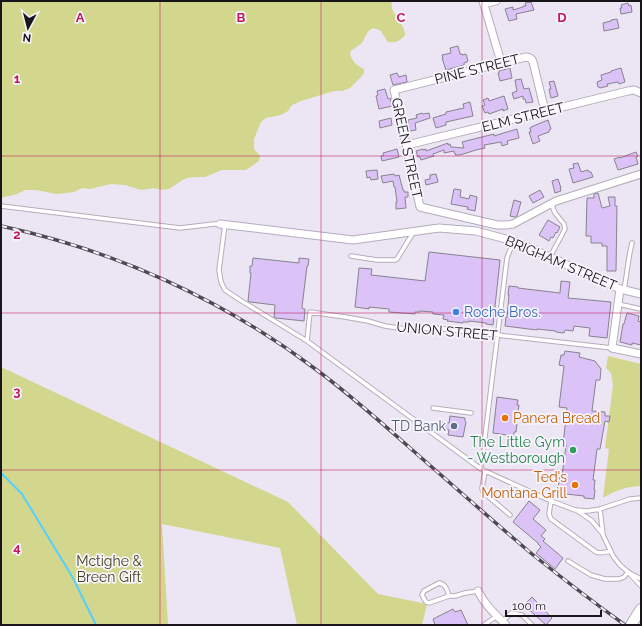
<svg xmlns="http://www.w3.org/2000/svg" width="642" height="626" font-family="Raleway,sans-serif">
<rect width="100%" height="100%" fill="#ece5f4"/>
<path fill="#d2d78d" d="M1 1H392C389 15 405 22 405 35 400 41 396 43 388 42L380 30 373 28C364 33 367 37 361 44 357 47 353 49 350 52 351 61 357 66 364 69V73L360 78 350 88 342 91H334L301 101 292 105 288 111 281 115 266 118 261 122 254 139V149L260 156 259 161 246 170H222L205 177H195L187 178 181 181 169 189 161 190 154 188 141 190 125 185 111 184 90 189 82 188 74 192 66 193 56 194 36 190H25L17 194 1 198Z
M608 356 641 364V486C628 486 613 491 603 498L609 449 605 448 613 385 611 373 606 368Z
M1 367 288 502 378 594 427 604 422 625H297L280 548 162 524 168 625H1Z"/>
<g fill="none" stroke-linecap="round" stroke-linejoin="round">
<path stroke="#53d0fe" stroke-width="2" d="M1 473 22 494 73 578 96 625"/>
</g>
<path fill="#dbc3f7" stroke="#88828f" d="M531 2 534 10 516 14 517 19 509 21 505 9 513 7V10L523 7V6H526L525 3Z
M628 3 629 6 631 5 632 12 621 14 620 8H622L621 5Z
M617 19 619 28 604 31 603 23 611 21V20Z
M458 46 460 54H462V55L466 54 468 61H467V62L464 63V65L446 70 442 58H443L442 55 451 53 450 48Z
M510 68 512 78 500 81 498 73H499V71Z
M621 68 625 82 619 84 618 82 607 84 608 86 600 88 599 87H598L597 82 602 80 601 75 611 72V71Z
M397 73 399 77 406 75 407 82 393 85 390 75Z
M521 79 524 89 529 88 533 102 526 103 525 99H523V96L514 99 512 93 517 91 515 80Z
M554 81 558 96 551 98 549 89H551L549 82Z
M385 89 388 99 390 98 392 106 379 109 376 96 378 95 377 91Z
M504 96 508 109 503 111V109L489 114 488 112 485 113 482 106 485 105 483 100 488 98 489 101Z
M470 102 473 116 446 122V125L436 128 433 118 446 114V112L464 108 463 104Z
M422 113 423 114 429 113 430 118 415 123 416 130 410 131 408 123H409L408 120 417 118 416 115Z
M391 118 392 125 380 128 379 121Z
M548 120 551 129 549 130V132L538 136 540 141 533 144 529 132H531L530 128H531V127Z
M517 129 519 138 507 141 508 144 502 146 501 142 484 145 485 148 476 150 460 155H455L456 154 454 153V151L444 153V150L433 154 434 156 421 160 420 157H418L416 151 423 149V150L426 149V151L448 143V145L450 144 451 147 464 148 462 142 494 134V136Z
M397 149 399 157 382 161 381 156 384 155 383 153Z
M636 152 638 156 636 157 638 164 618 170 614 159 620 157V158Z
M578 163 581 172 588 170 589 172H591L593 177 573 183 569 169 574 168 573 164Z
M377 170 378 179 371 180 370 177 367 178 366 171Z
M394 174 395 176 399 175 403 190H404V192H408V197H405L406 208 396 209V202H397L395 187H394L393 181 383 183 381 176Z
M436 174 438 182 426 185 425 180 430 179V175Z
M558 179 561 188H560L561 191 555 193 552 181Z
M454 189 461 190 460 197 469 199 470 195 477 197 475 211 467 209 468 207 451 204Z
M540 190 544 197 533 203 529 196Z
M598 193 602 208 610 206 608 197H615V206H617L616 271H607V246H602V243H591V236H586L587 198H594V194Z
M514 200 521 202 517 216 515 217 510 216Z
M548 220 560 227 557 233 556 232 553 238 551 237 549 241 539 235Z
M429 252 500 260 493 325 486 324V323L469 321V322H463V323L447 321 448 320 443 319 444 315 433 314V312L420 311V312H415V314L389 312V309L369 307V309L355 307 359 268 372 269 371 275 425 281Z
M253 258 299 263V258L309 259 308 266H307L302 307 303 309H305L304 321 276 318 274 317 275 305 250 302 248 301 251 273H250V266H252Z
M561 281 570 282 568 298 611 302 607 338 589 336 590 328 574 326 573 331 565 330 564 333 556 332V331L537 329V330L505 326 506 317H507L509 295H508L509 286 518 287V288L560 293Z
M627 313 639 316 638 321 641 322V345L632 343V345L620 342 623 324H624Z
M565 351 580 353 579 357 595 361 601 369 600 380H596L592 411 605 412V416H610L609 422 605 421 600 449H597L593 480H595L594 490H595L594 499 584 498V496L557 493 560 476H562L566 445H563L567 408 559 407 564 366 559 365 561 355H564Z
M497 397 518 400 517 405H519L518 412H516L515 424H517L516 432H514V436L493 433Z
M450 416 465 418V421L466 422 463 437 448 435 449 430 441 429 442 422 449 423Z
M529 501 540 510 533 519 546 530 541 536 545 539 543 541 563 558 555 569 536 553 541 547 538 544V543L513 522Z
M532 597 552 618 546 625 524 605Z
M453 609 455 612 461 610 468 625H435L433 619Z"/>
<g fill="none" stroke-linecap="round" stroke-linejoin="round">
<g stroke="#b3adbb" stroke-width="5.5">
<path id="lane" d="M1 206 180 228 214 224H220
M225 224 219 270 221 282 225 290 240 300 307 341 481 469 496 476 551 501 575 510 588 511 600 509 630 499 641 498
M351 256 377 260H395L397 259 413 233
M550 257 565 229 564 224 555 213 551 203
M624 290C627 274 628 258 632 243
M618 304 641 309
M307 341 310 312 345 317 368 321 385 326 406 329 436 328 612 348
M433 408 471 413
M481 469 507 258 510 250 517 242
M485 471 482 488 483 492 510 515
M551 501 549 514 551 519 596 552C601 554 606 552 611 551
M576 510 591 520 602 533
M568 561 591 575 605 579H619L624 577 628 572 620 565 613 556 603 535 600 509
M641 579 628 572 641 586
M449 596C447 590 446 584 439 583L424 591 422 595 426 602 429 603 449 596H455L465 593 478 591
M502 622 511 613 522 615 532 625
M484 625 497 616"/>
</g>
<g stroke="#b3adbb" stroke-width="9">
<path id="street" d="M483 1 501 62
M484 4 496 1
M545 111 533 62C532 59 530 57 526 57L394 90 420 207 497 225H506L513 224 556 201 641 174
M407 145 628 91 634 90 641 93
M220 224 353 240 439 228 476 231 517 242 620 289 641 294
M620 289 612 348 641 354
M478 591C485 605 495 614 506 625"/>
</g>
<g stroke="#b3adbb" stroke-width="12">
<path id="secondary" d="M631 625 641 609"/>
</g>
<use href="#lane" stroke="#fff" stroke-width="3.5"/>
<use href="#street" stroke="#fff" stroke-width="7"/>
<use href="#secondary" stroke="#fff" stroke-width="10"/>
<g stroke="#4e4a52" stroke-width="3.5">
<path id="rail" d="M1 226C113 250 222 299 314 368 351 395 384 425 418 455 456 488 494 522 532 554 562 578 593 602 625 625"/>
</g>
<use href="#rail" stroke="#f8f4fd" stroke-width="2" stroke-dasharray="6" stroke-linecap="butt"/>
</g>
<path fill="none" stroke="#c2185b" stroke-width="1" stroke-opacity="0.55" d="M160 1V625M321 1V625M482 1V625M1 156H641M1 313H641M1 470H641"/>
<circle fill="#3f7fe0" stroke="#f8f4fd" stroke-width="1.5" cx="456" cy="312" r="4"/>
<g fill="#e8710a" stroke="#f8f4fd" stroke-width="1.5">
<circle cx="505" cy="418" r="4"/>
<circle cx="575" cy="485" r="4"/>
</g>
<circle fill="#5c6f8a" stroke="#f8f4fd" stroke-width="1.5" cx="454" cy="426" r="4"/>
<circle fill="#2e9e5b" stroke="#f8f4fd" stroke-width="1.5" cx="573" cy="450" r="4"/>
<g text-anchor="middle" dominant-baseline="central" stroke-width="3.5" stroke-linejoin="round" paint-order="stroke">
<g font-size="14" fill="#19161b" stroke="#f8f4fd">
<text transform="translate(477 69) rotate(-14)">PINE STREET</text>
<text transform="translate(523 117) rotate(-14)">ELM STREET</text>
<text transform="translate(407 148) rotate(78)">GREEN STREET</text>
<text transform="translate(561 263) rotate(23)">BRIGHAM STREET</text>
<text transform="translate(447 331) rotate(5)">UNION STREET</text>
</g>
<g font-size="14" fill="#366cbe" stroke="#f8f4fd" text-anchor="start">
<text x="464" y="312">Roche Bros.</text>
</g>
<g font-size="14" fill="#c56008" stroke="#f8f4fd" text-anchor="start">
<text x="513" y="418">Panera Bread</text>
<text x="567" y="477" text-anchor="end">Ted's<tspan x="567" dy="16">Montana Grill</tspan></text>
</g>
<g font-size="14" fill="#4e5e75" stroke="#f8f4fd" text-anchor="end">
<text x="446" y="426">TD Bank</text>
</g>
<g font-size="14" fill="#27864d" stroke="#f8f4fd" text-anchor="end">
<text x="565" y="442">The Little Gym<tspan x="565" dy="16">- Westborough</tspan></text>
</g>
<g font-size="14" fill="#424419" stroke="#f8f4fd">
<text x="109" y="561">Mctighe &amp;<tspan x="109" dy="16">Breen Gift</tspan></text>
</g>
</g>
<g font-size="13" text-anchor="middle" font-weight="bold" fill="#c2185b" stroke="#f8f4fd" stroke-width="3.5" stroke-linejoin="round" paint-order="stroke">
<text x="80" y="22">A</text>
<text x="241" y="22">B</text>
<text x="401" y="22">C</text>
<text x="562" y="22">D</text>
<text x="17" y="83">1</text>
<text x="17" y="239">2</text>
<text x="17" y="396">3</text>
<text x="17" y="552">4</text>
</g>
<rect width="642" height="626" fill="none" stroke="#19161b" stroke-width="4"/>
<g transform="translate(28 28) rotate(187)" stroke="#f8f4fd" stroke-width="3" paint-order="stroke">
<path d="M0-3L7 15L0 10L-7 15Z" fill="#19161b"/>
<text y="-6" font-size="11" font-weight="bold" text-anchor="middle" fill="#19161b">N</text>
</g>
<path d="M506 610v6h95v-6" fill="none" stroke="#19161b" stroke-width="2"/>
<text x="512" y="610" font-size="12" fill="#19161b" stroke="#f8f4fd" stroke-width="3" paint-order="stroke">100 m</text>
</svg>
